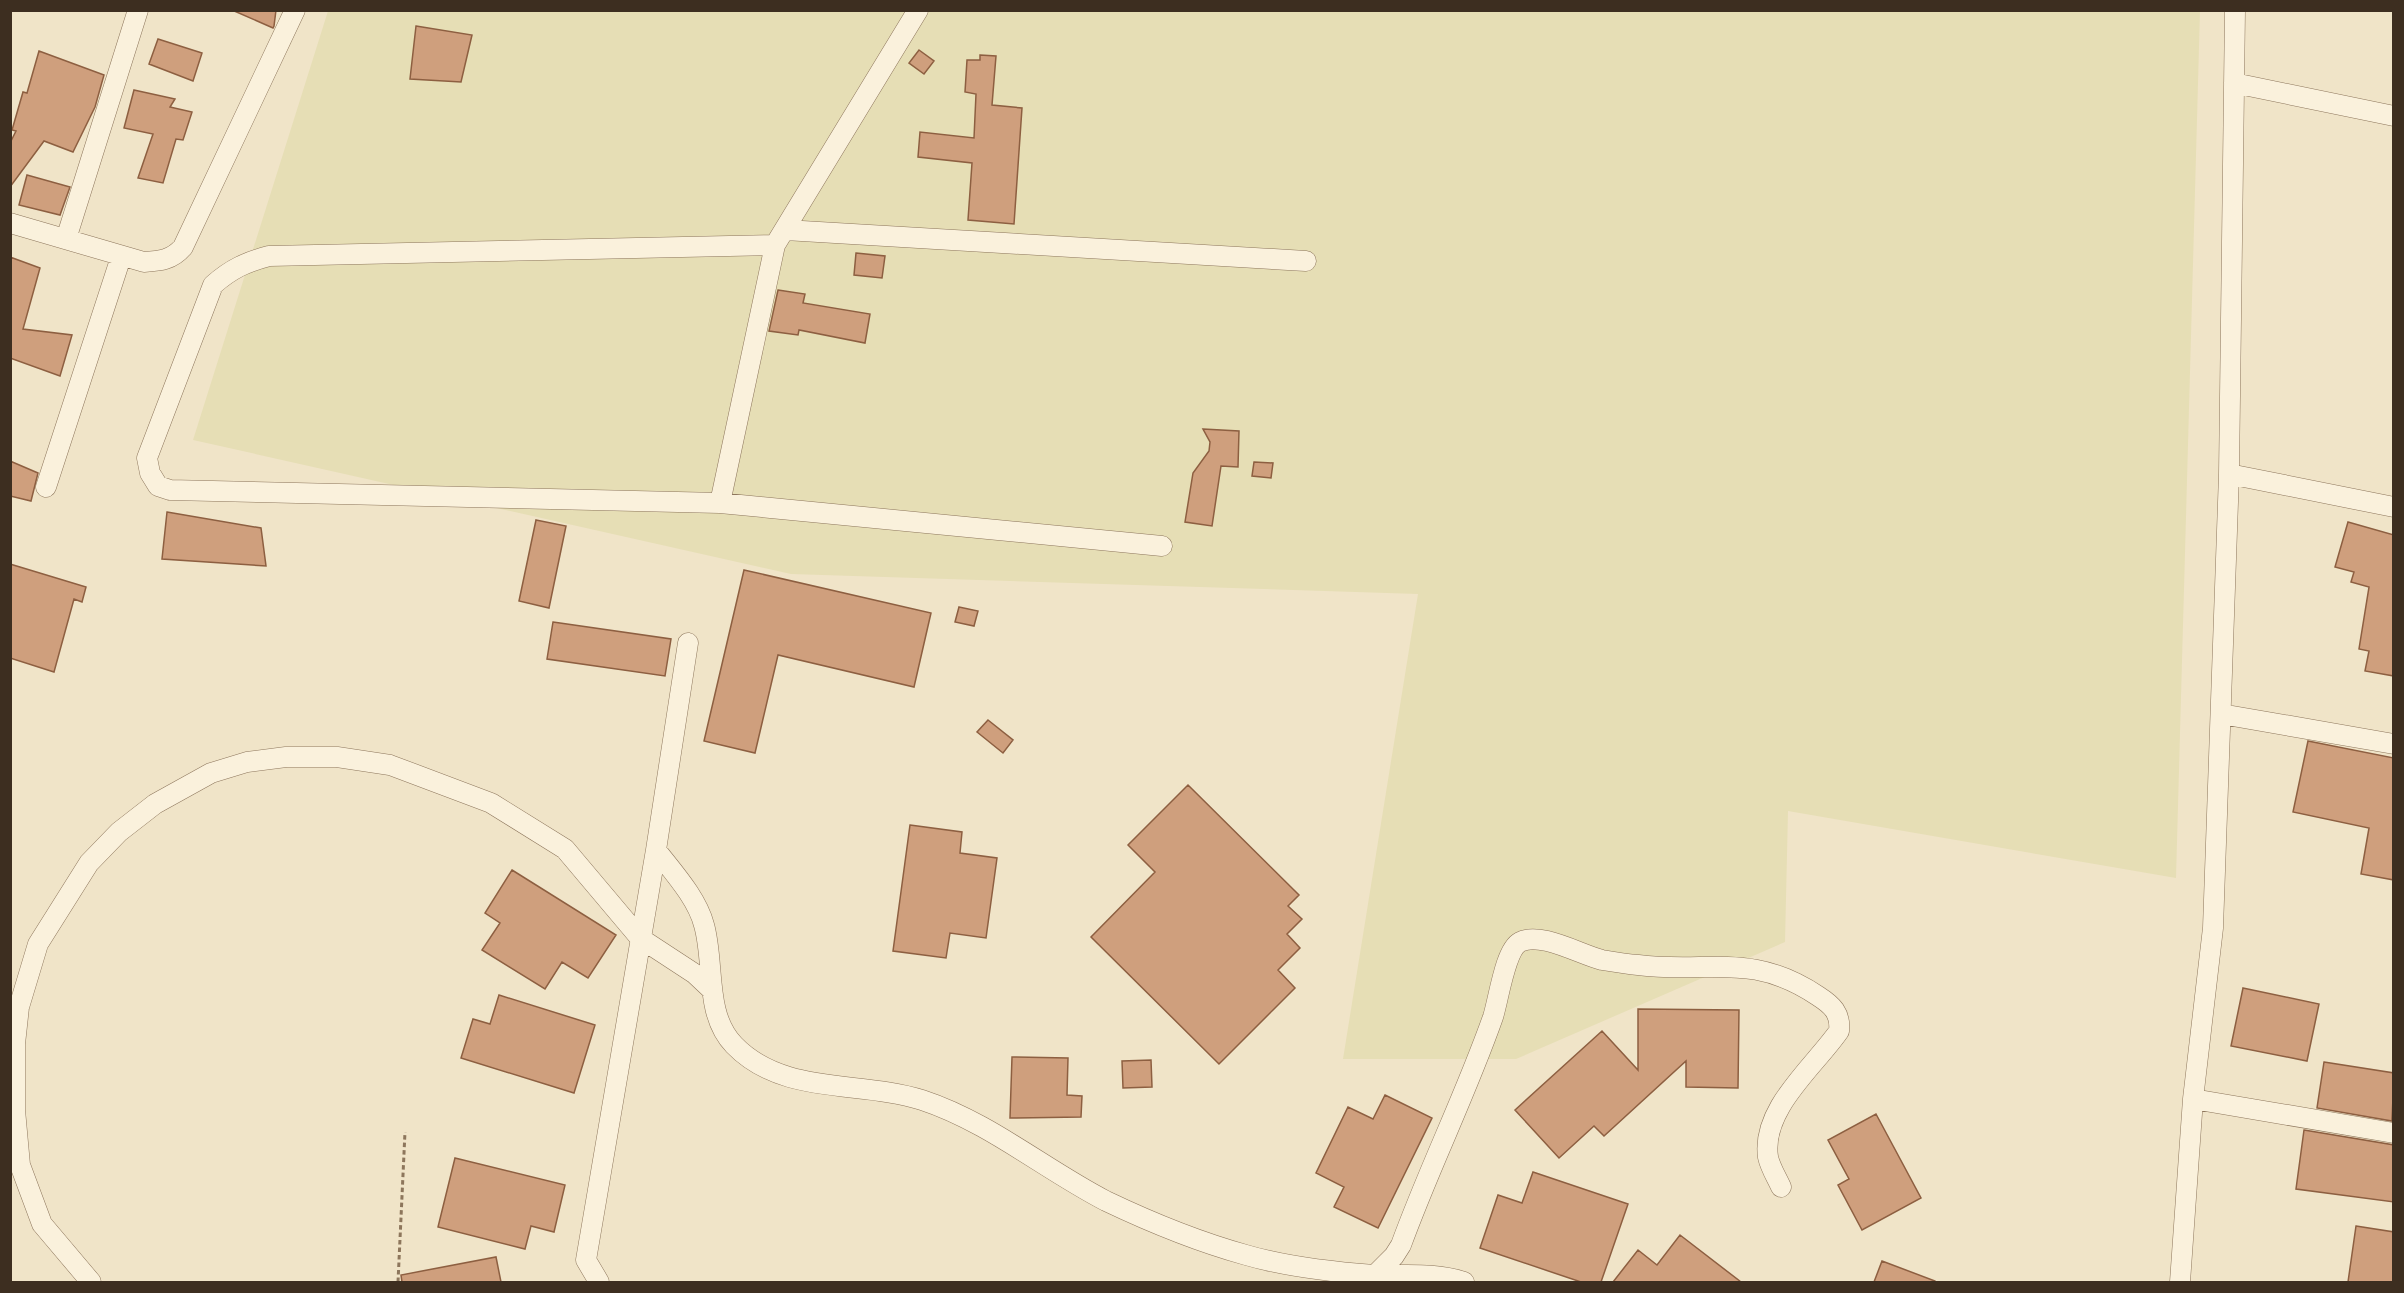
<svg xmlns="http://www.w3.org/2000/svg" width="2404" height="1293" font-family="Spectral,serif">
<rect width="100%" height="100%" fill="#f0e4c8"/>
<path fill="#e6deb5" d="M328 11H2200L2176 878 1788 811 1785 942 1516 1059H1343L1418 594 791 574 193 440Z"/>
<path fill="#cf9f7d" stroke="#8d5f41" stroke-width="1.5" d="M232 10H276L274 26 273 28Z
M416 26 472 35 461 82 410 79Z
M158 39 202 53 193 81 149 64Z
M919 50 934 61 924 74 909 63Z
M39 51 104 75 95 107 73 152 44 141 10 187V143L16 131 12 130 23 92 27 93Z
M980 55 996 56 992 105 1022 108 1014 224 968 220 972 163 918 157 920 132 974 138 976 94 965 92 967 60H980Z
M134 90 175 99 170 107 192 112 183 140 176 139 163 183 138 178 153 134 124 128Z
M27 175 70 187 60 215 19 205Z
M856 253 885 256 882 278 854 275Z
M10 257 40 268 23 329 72 335 60 376 10 358Z
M778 290 805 294 803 303 870 314 865 343 799 330 798 335 769 331Z
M1203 429 1239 431 1238 467 1221 466 1212 526 1185 522 1193 473 1209 451 1210 442Z
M10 461 38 473 31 501 10 496Z
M1254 462 1273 463 1271 478 1252 476Z
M167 512 261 528 266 566 162 559Z
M536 520 566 526 549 608 519 601Z
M2348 522 2394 535V676L2365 671 2369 651 2359 649 2369 587 2351 582 2354 572 2335 567Z
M10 564 86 587 82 602 74 599 54 672 10 658Z
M744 570 931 613 914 687 778 655 755 753 704 741Z
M959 607 978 611 974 626 955 622Z
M553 622 671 639 665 676 547 659Z
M988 720 1013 740 1003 753 977 732Z
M2308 741 2394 758V880L2361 874 2369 828 2293 812Z
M1188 785 1299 895 1288 906 1302 919 1287 934 1300 948 1278 970 1295 988 1219 1064 1091 937 1155 872 1128 845Z
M910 825 962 832 960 853 997 858 986 938 950 933 946 958 893 951Z
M512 870 616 935 588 978 562 962 545 989 482 950 500 923 485 913Z
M2243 988 2319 1004 2307 1061 2231 1046Z
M499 995 595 1025 574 1093 461 1058 473 1019 490 1024Z
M1638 1009 1739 1010 1738 1088 1686 1087V1061L1604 1136 1594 1126 1559 1158 1515 1110 1602 1031 1638 1070Z
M1012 1057 1068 1058 1067 1095 1082 1096 1081 1117 1010 1118Z
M1151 1060 1152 1087 1123 1088 1122 1061Z
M2324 1062 2394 1073 2392 1121 2317 1108Z
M1385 1095 1432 1118 1378 1228 1334 1207 1344 1187 1316 1173 1348 1107 1373 1119Z
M1876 1114 1921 1198 1862 1230 1838 1185 1849 1179 1828 1140Z
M2304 1130 2394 1145V1202L2296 1189Z
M455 1158 565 1185 554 1232 531 1226 525 1249 438 1227Z
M1533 1172 1628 1204 1601 1282H1581L1480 1248 1498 1195 1522 1203Z
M2356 1226 2394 1232V1282H2348Z
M1680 1235 1741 1282H1613L1638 1250 1657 1265Z
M496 1257 501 1282H402L401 1275Z
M1882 1261 1935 1281V1282H1874Z"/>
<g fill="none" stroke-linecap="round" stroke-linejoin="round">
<g stroke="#8d765c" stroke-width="21">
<path id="minor" d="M918 10 775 245 720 503 1162 546
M2234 83 2394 116
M10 223 144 262C160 261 172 260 183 247L295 10
M785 230 1306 261
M66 239 138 10
M2229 474 2394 507
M46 487 121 257
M720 503 170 490 158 486 150 473 147 458 213 285C231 269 246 262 269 256L775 245
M2221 714 2394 744
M656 850C673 872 697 898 704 925 715 963 704 1014 734 1045 783 1096 860 1080 922 1100 989 1122 1044 1169 1106 1201 1150 1222 1199 1242 1246 1255 1287 1267 1332 1272 1374 1275 1404 1276 1435 1272 1464 1282
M2193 1099 2394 1133
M1370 1280 1394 1256 1401 1245C1429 1168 1466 1094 1493 1017 1499 998 1505 950 1520 942 1540 931 1581 955 1602 960 1614 962 1626 964 1638 965 1708 974 1751 951 1818 996 1832 1005 1841 1013 1839 1031 1814 1067 1761 1109 1768 1157 1770 1167 1777 1178 1781 1187
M91 1282 42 1224 20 1165 15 1110V1044L19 1007 38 944 89 863 119 832 155 804 211 773 247 762 286 757H337L390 765 491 803 565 849 640 938 695 974 712 990
M599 1282 586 1260 656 850 688 643
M2180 1282 2193 1099 2213 928 2229 474 2235 10"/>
</g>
<path stroke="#8d765c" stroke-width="3" stroke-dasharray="4.5 3" stroke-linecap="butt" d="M398 1282 405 1132"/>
<use href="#minor" stroke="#faf1dc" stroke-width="20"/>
</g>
<rect width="2404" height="1293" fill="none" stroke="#3d2e20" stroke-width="24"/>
</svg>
